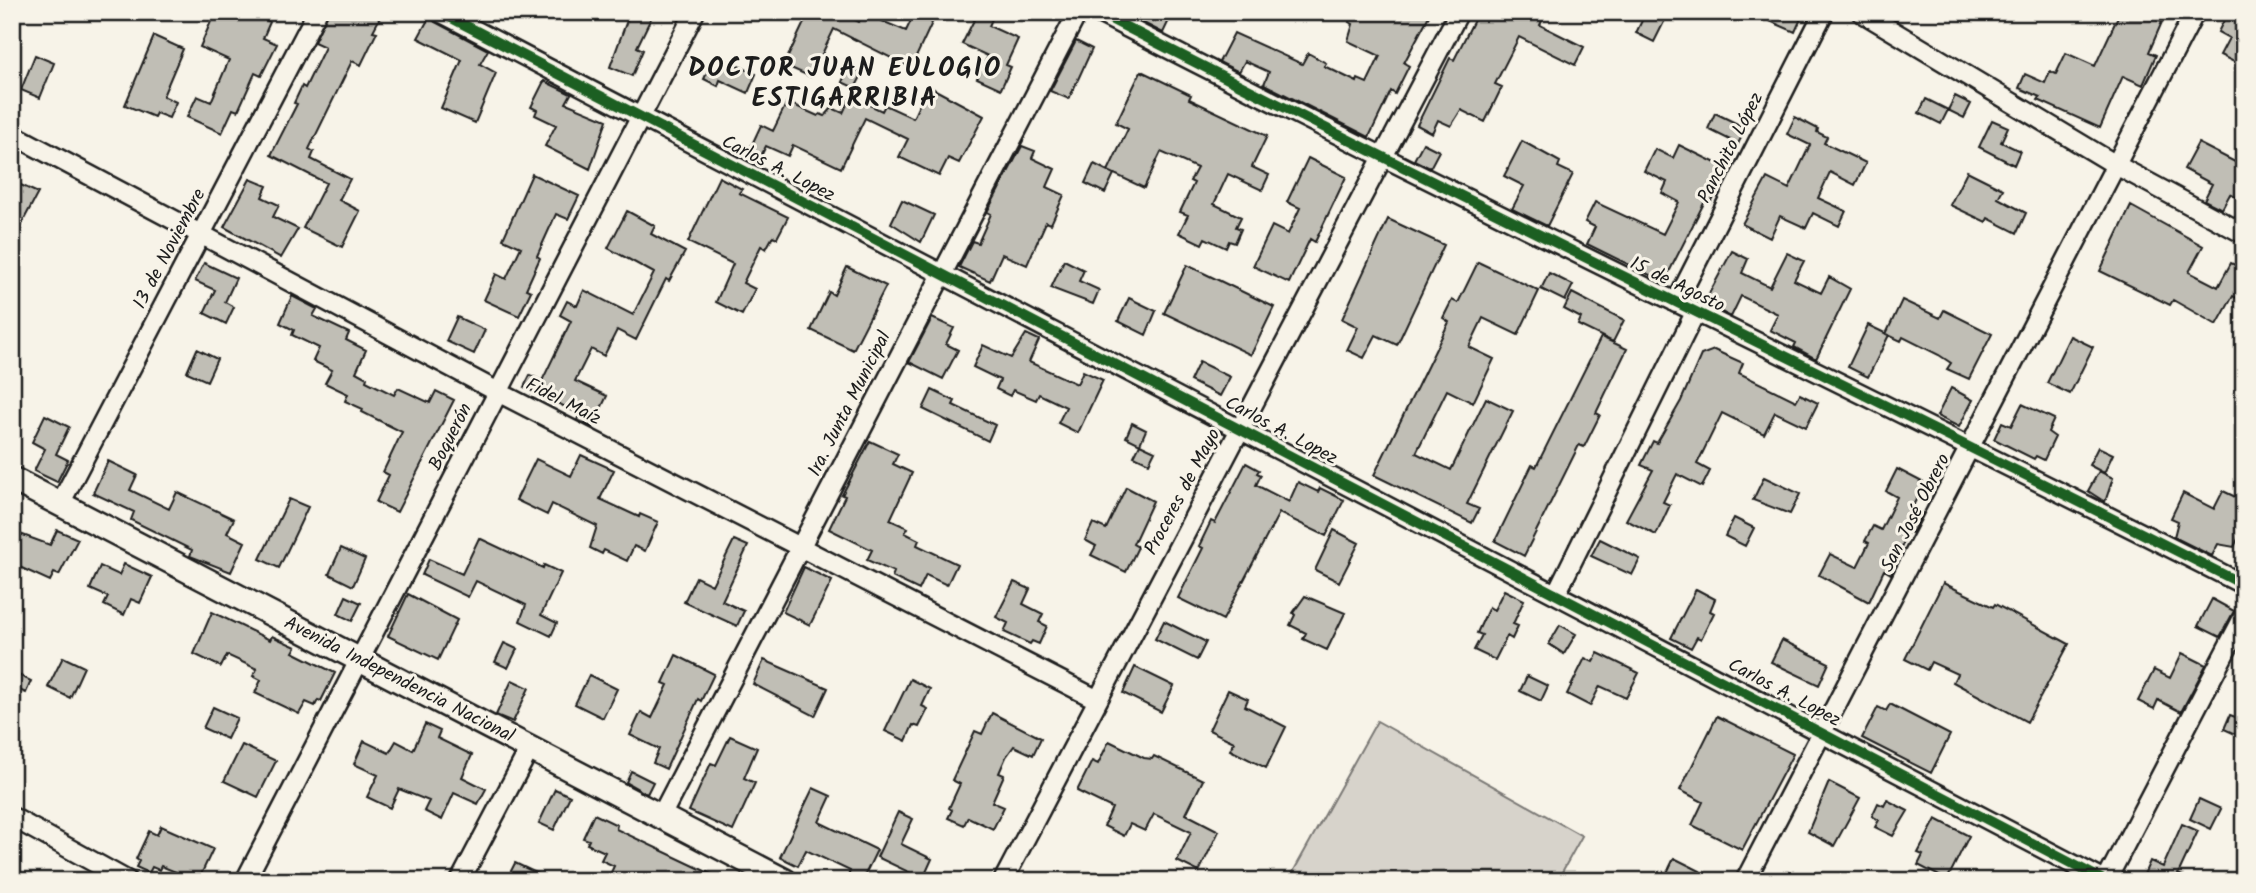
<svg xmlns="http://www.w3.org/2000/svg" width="2256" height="893" font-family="Kalam,sans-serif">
<rect width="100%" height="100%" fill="#f7f3e8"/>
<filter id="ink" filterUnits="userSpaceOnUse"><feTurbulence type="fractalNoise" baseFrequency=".0143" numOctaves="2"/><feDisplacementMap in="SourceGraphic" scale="14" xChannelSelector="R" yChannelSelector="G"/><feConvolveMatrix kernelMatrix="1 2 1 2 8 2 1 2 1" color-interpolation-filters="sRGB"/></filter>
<g filter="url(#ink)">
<path fill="#d7d3cb" stroke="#7a7874" stroke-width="2" d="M1377 721 1582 836 1557 881H1288Z"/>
<path fill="#c0beb5" stroke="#1c1c1c" stroke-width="2" d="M215 12H270L267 20 270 22 263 38 277 44 261 76 255 73 238 111 233 109 222 133 187 117 197 96 211 102 229 60 200 47Z
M328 12H383L373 31 377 32 361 65 352 61 309 149 314 152 311 159 350 179 339 200 360 211 342 247 303 228 326 183 271 155 297 104 294 103 302 86 305 88 325 47 314 42Z
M630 12H654L637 47 643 50 632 76 610 67Z
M809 12H839L859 22 863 13 906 31 915 12H937L911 68 834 29 811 77 784 65Z
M978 12H995L989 26 1018 39 1006 65 1011 67 1001 89 977 78 988 56 962 44Z
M1122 12H1173L1163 33Z
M1354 12H1431L1404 63 1409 66 1395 94 1391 91 1369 137 1264 84 1269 72 1245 61 1239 72 1219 62 1234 33 1302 64 1308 53 1326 63 1324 66 1357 82 1358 79 1367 83 1380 56 1348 41 1353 24 1349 22Z
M1478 12H1546L1540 25 1584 47 1575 65 1519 37 1495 84 1502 87 1485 122 1461 110 1451 126 1438 120 1432 133 1417 125 1450 58 1454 60Z
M1646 12 1665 20 1654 42 1636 33Z
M1749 12H1804L1795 32Z
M2120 12H2141L2162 22 2149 52 2156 55 2143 85 2123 76 2100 128 2038 100 2040 97 2019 88 2025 74 2045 83 2050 71 2056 74 2066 53 2095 66Z
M2241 12H2244V67L2220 55 2229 38 2218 32 2226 16 2237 21Z
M430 16 435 22 488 50 480 64 496 73 475 123 441 108 462 60 418 38Z
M154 36 183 49 163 96 176 102 169 118 156 113 154 117 125 105Z
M1076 41 1092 49 1069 99 1050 91Z
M35 55 54 63 40 98 21 90Z
M715 55 756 74 748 93 720 80 718 86 704 79Z
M849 66 863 73 855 88 842 82Z
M1141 71 1191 95 1189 99 1267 136 1252 167 1269 175 1262 190 1228 174 1214 204 1241 217 1236 227 1241 229 1235 243 1229 241 1226 248 1205 238 1202 244 1179 233 1188 215 1180 212 1194 183 1190 181 1197 168 1161 152 1144 188 1108 171 1128 129 1116 123Z
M544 81 571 94 566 103 607 120 590 169 545 146 556 125 535 115 537 110 531 107Z
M928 86 984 116 959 163 948 158 939 176 899 157 908 139 865 118 841 168 793 145 788 156 766 146 760 158 748 153 761 125 773 131 787 102 818 116 820 114 825 116 832 108 843 113 851 96 882 111 885 105 913 118Z
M1955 96 1971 104 1964 118 1948 110Z
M1926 99 1948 110 1941 124 1919 113Z
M1715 113 1746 128 1738 144 1708 129Z
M1795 117 1818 129 1817 132 1827 137 1824 143 1866 163 1855 185 1830 172 1818 198 1846 211 1839 226 1813 213 1806 228 1780 216 1770 238 1742 224 1767 178 1789 189 1810 145 1787 134Z
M1992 120 2008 127 2001 142 2020 151 2014 165 1979 147Z
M1522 141 1560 162 1558 167 1573 174 1547 226 1512 209 1524 186 1504 176Z
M1423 143 1439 151 1430 168 1414 160Z
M2198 143 2239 164 2237 168 2244 172V201L2230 194 2222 209 2204 200 2212 184 2184 169Z
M1679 145 1726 168 1710 203 1705 201 1664 282 1587 244 1595 227 1585 222 1595 202 1663 234 1679 202 1662 193 1667 182 1644 171 1655 149 1673 158Z
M1022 146 1035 151 1032 158 1055 169 1047 187 1064 195 1051 224 1046 222 1027 265 1002 254 990 281 959 267 972 241 978 243 991 214 987 212Z
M1308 158 1346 177 1315 242 1310 239 1289 283 1253 266 1272 226 1288 234 1300 208 1287 202Z
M1094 164 1114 174 1105 193 1085 183Z
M1967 171 2003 189 1998 198 2026 213 2017 233 1988 218 1986 222 1950 205Z
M532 174 579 196 568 219 556 214 537 256 540 258 526 289 531 291 519 316 484 300 496 274 506 279 521 247 503 239Z
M719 177 742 189 739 193 788 217 777 238 773 236 766 249 761 246 743 283 755 289 742 315 716 302 733 264 688 242Z
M250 179 267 186 262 197 279 205 273 217 298 229 281 258 224 227Z
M12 181 38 193 12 242Z
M902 200 934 215 921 242 891 223Z
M2131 206 2203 246 2189 272 2218 287 2231 263 2244 269V302L2233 296 2217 325 2173 300 2170 305 2100 271Z
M627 211 655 226 651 234 685 252 669 281 666 279 636 340 617 330 604 356 591 349 575 381 607 396 592 427 577 420 580 414 524 387 530 375 542 381 571 321 560 315 567 301 577 306 584 290 633 315 654 273 608 248Z
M1388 219 1444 245 1397 345 1376 335 1364 358 1347 350 1358 327 1342 319Z
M1732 251 1748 259 1742 273 1770 287 1787 253 1804 261 1794 280 1821 293 1829 277 1850 289 1816 359 1794 347 1796 343 1770 330 1778 314 1741 296 1731 317 1704 303Z
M1064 260 1084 270 1079 281 1099 290 1093 304 1051 288Z
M1478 262 1539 291 1518 335 1483 318 1469 347 1494 359 1473 403 1447 390 1416 453 1451 470 1486 398 1513 411 1467 504 1479 509 1472 523 1374 475 1449 322 1443 318 1452 300 1458 303Z
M204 263 236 278 225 302 234 307 226 324 204 313 215 290 195 281Z
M1187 265 1274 307 1251 355 1164 313Z
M847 267 886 286 853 350 811 330 829 292 834 295Z
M1549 273 1573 285 1565 301 1541 289Z
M1572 293 1624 320 1613 342 1578 325 1581 318 1564 309Z
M292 296 317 309 313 316 349 333 346 340 366 350 356 372 367 378 366 381 394 395 398 388 430 403 436 391 454 400 397 512 376 502 389 475 383 472 402 432 362 412 363 409 345 401 348 394 325 383 332 370 313 361 319 348 292 335 294 330 280 323Z
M1129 298 1156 311 1146 335 1118 321Z
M1902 300 1940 318 1944 310 1992 334 1969 379 1947 369 1951 363 1939 355 1903 337 1901 341 1886 334Z
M457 317 485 330 474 354 446 341Z
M932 318 954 328 946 344 958 350 943 379 909 362Z
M1868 325 1889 335 1868 377 1848 367Z
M1026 334 1039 340 1029 362 1077 384 1083 371 1103 380 1078 433 1058 423 1066 407 1039 394 1036 400 1013 390 1010 396 996 389 1000 380 973 367 983 345 1011 358Z
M2070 336 2093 347 2070 394 2047 383Z
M1601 337 1627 349 1596 413 1600 415 1584 447 1579 445 1524 556 1495 541 1532 465 1536 467Z
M197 349 217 359 207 381 187 372Z
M1714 350 1743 363 1739 373 1796 401 1800 394 1818 403 1806 427 1775 412 1764 434 1722 413 1697 464 1710 471 1702 487 1677 474 1663 502 1670 505 1656 535 1626 520 1653 470 1641 465 1653 441 1657 443 1681 401 1701 355Z
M1199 362 1230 377 1220 396 1190 381Z
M1951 388 1973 400 1959 427 1937 416Z
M932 390 955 401 953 405 995 425 988 441 923 409Z
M2022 404 2054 419 2048 432 2055 437 2044 460 2036 456 2034 459 1994 439 2002 422 2011 426Z
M45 415 69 427 56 454 68 460 57 482 34 471 45 449 32 442Z
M1132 423 1146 430 1140 444 1126 437Z
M870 441 898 454 893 464 912 473 890 520 908 528 905 533 919 540 917 545 957 564 947 585 926 575 919 590 892 577 894 572 867 560 872 550 829 529 845 496 842 495Z
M1140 444 1155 451 1149 463 1134 456Z
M2098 447 2113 454 2104 473 2089 465Z
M581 455 614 470 600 499 639 517 640 514 658 522 645 551 634 546 627 561 604 550 602 554 590 548 597 526 552 504 547 515 516 500 536 459 571 476Z
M108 461 137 475 130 490 169 509 177 492 234 519 227 533 245 542 231 572 190 556 192 550 131 520 134 512 93 493Z
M1246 463 1259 470 1257 473 1261 475 1256 485 1289 502 1298 482 1318 492 1320 488 1344 500 1326 536 1279 513 1223 620 1178 598 1203 548 1199 546 1211 521 1215 523Z
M1897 469 1924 483 1912 508 1922 513 1912 533 1908 531 1891 574 1884 570 1869 602 1819 575 1830 554 1857 567 1869 543 1865 541 1873 526 1881 530 1897 497 1886 491Z
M2099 471 2113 478 2105 502 2088 491Z
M1764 477 1800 494 1790 514 1753 500Z
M1126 487 1153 501 1133 544 1138 547 1126 572 1091 555 1096 546 1085 540 1093 523 1106 529Z
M2223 491 2244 501V527L2234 547 2218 544 2212 556 2174 537 2178 521 2171 518 2183 493 2214 509Z
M289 499 308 507 279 568 260 559Z
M1734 518 1754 528 1745 546 1725 536Z
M57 530 78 539 59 575 54 573 50 581 15 565 12 531 50 545Z
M1334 530 1359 543 1339 582 1315 570Z
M479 538 543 568 544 565 561 573 541 615 557 623 551 636 520 621 526 605 476 581 468 597 422 575 429 559 462 574Z
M1600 539 1640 559 1632 575 1591 556Z
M734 540 748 546 722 601 744 611 737 626 684 602 696 577 712 585Z
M341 548 365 559 353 586 329 574Z
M124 564 152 577 140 603 131 599 124 615 104 605 108 597 90 589 100 566 119 575Z
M804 567 832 581 810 625 783 612Z
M1014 582 1030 589 1023 604 1043 614 1039 622 1047 626 1039 644 1032 641 1030 644 1004 632 1008 623 996 617Z
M1943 583 1993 607 1995 604 2069 644 2027 722 1953 682 1957 674 1931 662 1927 670 1905 659Z
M1696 589 1715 599 1710 611 1714 613 1701 639 1697 637 1691 648 1671 638Z
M1504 590 1524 600 1513 624 1518 626 1512 639 1507 636 1495 660 1474 650 1482 635 1477 633 1489 607 1494 610Z
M408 594 457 620 438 660 388 636Z
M346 596 361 603 352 621 338 614Z
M1305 596 1345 613 1327 650 1303 639 1306 633 1290 625 1295 615 1293 613Z
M2212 599 2234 611 2220 637 2198 626Z
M212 612 270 640 272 636 296 647 293 652 335 673 321 701 318 700 315 706 306 702 299 714 255 693 261 680 253 676 257 669 227 655 221 667 194 654Z
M1164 621 1206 642 1197 660 1155 639Z
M1560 625 1576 634 1564 654 1549 644Z
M1782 640 1829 663 1819 685 1771 662Z
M504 643 517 649 508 668 495 662Z
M1598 653 1639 673 1626 698 1600 686 1590 706 1567 694 1585 658 1593 662Z
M2182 653 2206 665 2181 712 2158 700 2154 709 2138 701 2154 670 2170 678Z
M676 655 714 674 701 701 698 699 666 769 653 763 659 749 630 735 641 712 652 718 668 685 663 683Z
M63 657 84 667 70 698 48 687Z
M764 660 828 688 815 716 753 684Z
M1135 667 1174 686 1161 712 1123 693Z
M12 672 31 681 26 693 12 687Z
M589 675 617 689 603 718 575 704Z
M1527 676 1548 686 1541 701 1520 691Z
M910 679 930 689 922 706 928 709 919 727 913 725 906 741 885 731Z
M512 680 529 688 513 722 496 715Z
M1228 690 1248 699 1245 706 1286 727 1266 768 1230 750 1234 742 1209 730Z
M1890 704 1950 735 1931 773 1862 738 1878 707 1886 711Z
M213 707 237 718 227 739 203 728Z
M992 713 1041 738 1033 755 1014 746 1006 757 999 773 1004 775 992 802 1004 807 993 829 968 817 964 825 948 818 952 810 949 808 960 784 952 780 975 731 982 734Z
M2230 715 2244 720V738L2224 729Z
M1717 716 1793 754 1742 850 1692 825 1703 802 1680 790Z
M425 724 440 731 437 738 472 755 462 777 486 789 478 804 454 793 442 820 424 811 429 801 399 789 390 808 367 797 378 775 354 764 364 741 389 753 396 741 413 750Z
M730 736 757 748 744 778 755 783 733 831 689 811 711 763 716 765Z
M1109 741 1144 758 1152 759 1154 756 1203 780 1186 814 1219 831 1199 872 1177 861 1191 832 1154 814 1145 831 1130 824 1124 836 1104 826 1112 808 1077 791 1092 761 1098 764Z
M242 745 276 761 258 797 224 781Z
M631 771 653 782 647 794 626 782Z
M1829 782 1860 798 1834 846 1808 832Z
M813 788 831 796 819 822 877 850 862 881H846L850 871 806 850 798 866 780 857Z
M555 789 570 796 554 830 539 823Z
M2199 799 2221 809 2211 829 2190 819Z
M1887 800 1908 811 1893 836 1875 827 1879 820 1872 816 1878 803 1884 806Z
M898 812 913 819 901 844 932 859 923 879 877 857Z
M594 814 617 825 616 829 726 881H607L614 866 601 860 605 852 587 844 589 840 583 838Z
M1936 819 1969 836 1947 880 1918 865 1923 855 1918 853Z
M2182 824 2198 831 2178 874 2194 881H2141L2150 861 2163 867Z
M161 826 213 849 198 881 161 866 159 870 152 867 149 873 136 867 139 861 136 859 149 831 157 835Z
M1674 858 1700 871 1695 881H1663Z
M515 863 553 881H506Z"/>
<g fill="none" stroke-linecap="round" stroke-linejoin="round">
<g stroke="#1c1c1c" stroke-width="23">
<path id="minor" d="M440 12 2105 881
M1097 12C1477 208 1863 391 2244 585
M1861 12 2116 165 2244 234
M12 134 498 392 1098 700
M1676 303 1824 12
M60 504 317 12
M1556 594 1695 313
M661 816 1078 12
M12 817 128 881
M245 881 695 12
M460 881 530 748
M1003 881 1459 12
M1745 881 2195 12
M2106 881 2244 616"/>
</g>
<g stroke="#1c1c1c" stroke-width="28">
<path id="major" d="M12 479 785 881"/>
</g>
<use href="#minor" stroke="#f7f3e8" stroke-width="18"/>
<use href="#major" stroke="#f7f3e8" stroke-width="23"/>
<g stroke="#f7f3e8" stroke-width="15">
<path id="cycleway" d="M440 12 2105 881
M1097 12C1477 208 1863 391 2244 585"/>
</g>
<use href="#cycleway" stroke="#1b5e20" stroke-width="10"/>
</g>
</g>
<g text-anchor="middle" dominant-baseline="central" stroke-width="6" stroke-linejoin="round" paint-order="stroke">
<g font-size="19" fill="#1c1c1c" stroke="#f7f3e8">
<text transform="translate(1731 148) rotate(-63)">Panchito López</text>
<text transform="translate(778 169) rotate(27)">Carlos A. Lopez</text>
<text transform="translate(170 249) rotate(-62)">13 de Noviembre</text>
<text transform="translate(1677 285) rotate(26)">15 de Agosto</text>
<text transform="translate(563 402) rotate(27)">Fidel Maíz</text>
<text transform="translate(850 404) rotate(-63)">1ra. Junta Municipal</text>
<text transform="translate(1281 431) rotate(28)">Carlos A. Lopez</text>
<text transform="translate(451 437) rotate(-63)">Boquerón</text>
<text transform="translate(1183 492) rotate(-62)">Proceres de Mayo</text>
<text transform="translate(1916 513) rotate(-63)">San José Obrero</text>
<text transform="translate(399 680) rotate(27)">Avenida Independencia Nacional</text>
<text transform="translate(1784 693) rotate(28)">Carlos A. Lopez</text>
</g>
<g font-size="26" font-weight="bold" letter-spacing="2" fill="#1c1c1c" stroke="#f7f3e8">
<text x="845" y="69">DOCTOR JUAN EULOGIO<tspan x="845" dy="30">ESTIGARRIBIA</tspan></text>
</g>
</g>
<rect width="2256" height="893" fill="none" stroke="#f7f3e8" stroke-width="42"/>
<rect x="21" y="21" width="2214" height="851" fill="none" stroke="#1c1c1c" stroke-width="2.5" filter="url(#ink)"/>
</svg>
